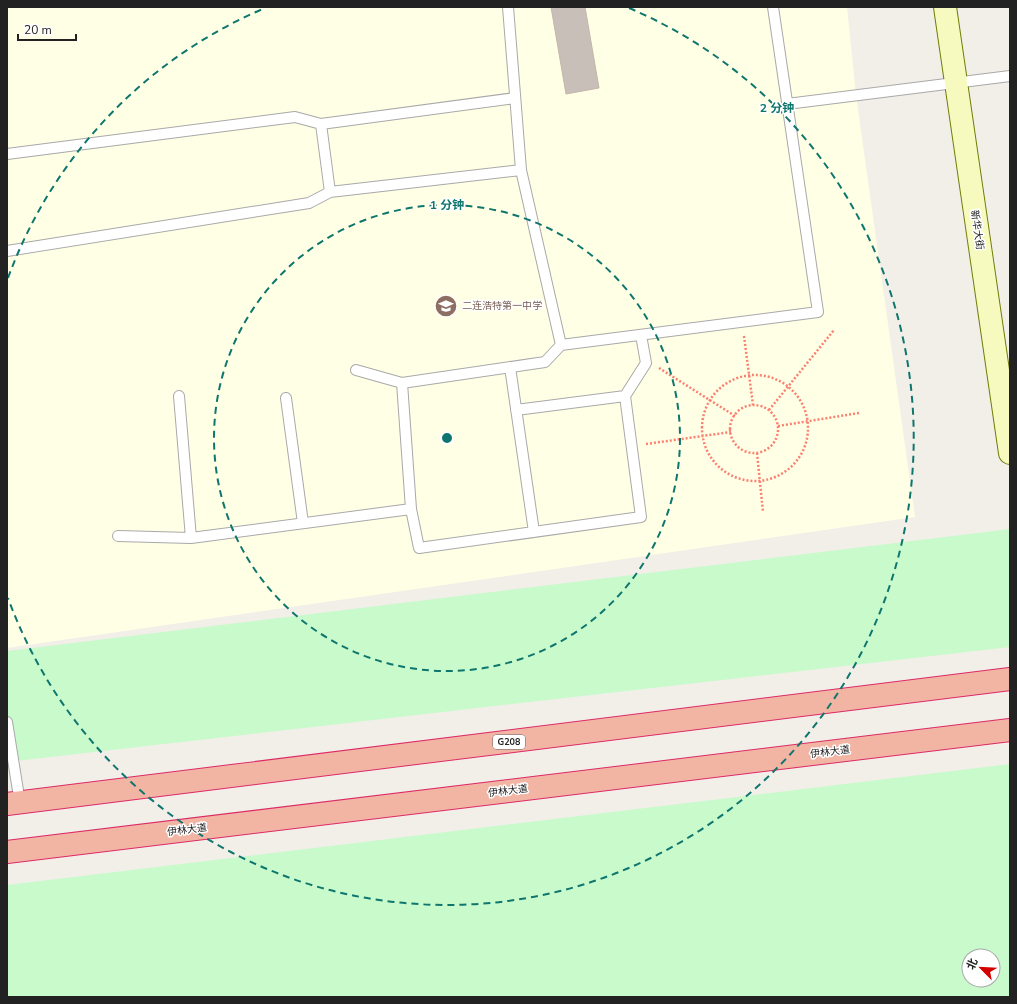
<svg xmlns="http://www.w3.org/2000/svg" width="1017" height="1004" font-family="'Nunito Sans','Noto Sans SC',sans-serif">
<rect width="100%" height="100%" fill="#f2efe9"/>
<path fill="#ffffe5" d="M7 7H847L856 95 915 517 7 648Z"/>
<path fill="#c8facc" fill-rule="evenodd" d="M1010 529V647L7 762V651Z
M1010 764V997H7V885ZM969 956H993V980H969Z"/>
<path fill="#c7bfb8" stroke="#c4b6ab" d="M551 7H585L599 88 566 94Z"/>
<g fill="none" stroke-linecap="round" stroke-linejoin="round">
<g stroke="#a9a9a9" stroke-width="12">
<path id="service" d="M508 7 521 170 561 345 818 312 773 7
M787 104 1010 76
M321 124 330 192
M7 154 295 117 321 124 515 98
M7 251 309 203 330 192 521 170
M510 367 534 532
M356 370 402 383 545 362 561 345
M402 383 411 509 419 548 641 517 625 396 646 363 641 335
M179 396 191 538
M286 398 303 523
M516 410 625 396
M118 536 191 538 411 509
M7 722 20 803"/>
</g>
<g stroke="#707d05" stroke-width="24">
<path id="secondary" d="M945 7 1010 453"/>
</g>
<g stroke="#dc2a67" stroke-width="24">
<path id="trunk" d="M7 804 1010 679
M7 852 1010 730"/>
</g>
<path stroke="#fa8072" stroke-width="2.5" stroke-dasharray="2 2" stroke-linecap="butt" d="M744 336 753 405
M659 368 735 416
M702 428a53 53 0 1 1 106 0a53 53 0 1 1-106 0Z
M730 429a24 24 0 1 1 48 0a24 24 0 1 1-48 0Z
M769 410 834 330
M778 426 859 413
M646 444 731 432
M757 453 763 512"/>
<use href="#service" stroke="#fff" stroke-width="10"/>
<use href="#secondary" stroke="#f7fabf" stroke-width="22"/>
<use href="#trunk" stroke="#f2b4a3" stroke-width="22"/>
</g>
<g fill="none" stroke="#0f766e" stroke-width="2" stroke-dasharray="7 5">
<circle cx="447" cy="438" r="233"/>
<path d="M8 278A467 467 0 0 1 265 8M629 8A467 467 0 1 1 8 598"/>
</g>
<defs>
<g id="school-disc" transform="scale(1.15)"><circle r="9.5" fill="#8d6e63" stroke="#fff"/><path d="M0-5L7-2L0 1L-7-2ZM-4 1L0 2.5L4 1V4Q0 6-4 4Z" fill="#fff"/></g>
</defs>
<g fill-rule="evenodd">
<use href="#school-disc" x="446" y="306"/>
</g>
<g text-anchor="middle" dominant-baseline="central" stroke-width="3" stroke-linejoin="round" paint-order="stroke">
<rect fill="#fff" stroke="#646464" stroke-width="1" x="493" y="735" width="32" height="14" rx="3"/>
<g font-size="9" font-weight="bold" fill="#222">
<text x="509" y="742">G208</text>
</g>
<g font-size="10" fill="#222" stroke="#fff">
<text transform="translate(977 230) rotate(82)">新华大街</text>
<text transform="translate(830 752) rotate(-7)">伊林大道</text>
<text transform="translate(508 791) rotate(-7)">伊林大道</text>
<text transform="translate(187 830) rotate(-7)">伊林大道</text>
</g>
<g font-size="10" fill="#785e54" stroke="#fff" text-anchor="start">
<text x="462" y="306">二连浩特第一中学</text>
</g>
</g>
<circle cx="447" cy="438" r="6" fill="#0f766e" stroke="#fff" stroke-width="2"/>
<g font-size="12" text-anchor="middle" font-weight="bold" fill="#0f766e" stroke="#fff" stroke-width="3" stroke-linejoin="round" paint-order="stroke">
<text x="777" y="112">2 分钟</text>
<text x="447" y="209">1 分钟</text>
</g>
<rect width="1017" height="1004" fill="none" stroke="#222222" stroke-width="16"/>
<g transform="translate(981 968) rotate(294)"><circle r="19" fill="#ffffff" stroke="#a7a7a7"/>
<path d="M0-3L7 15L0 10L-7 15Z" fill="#d40000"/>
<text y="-6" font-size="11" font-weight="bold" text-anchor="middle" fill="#222222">北</text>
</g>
<path d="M18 34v6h58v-6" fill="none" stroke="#222222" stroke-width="2"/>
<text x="24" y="34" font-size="12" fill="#222222" stroke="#ffffff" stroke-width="3" paint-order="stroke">20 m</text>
</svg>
